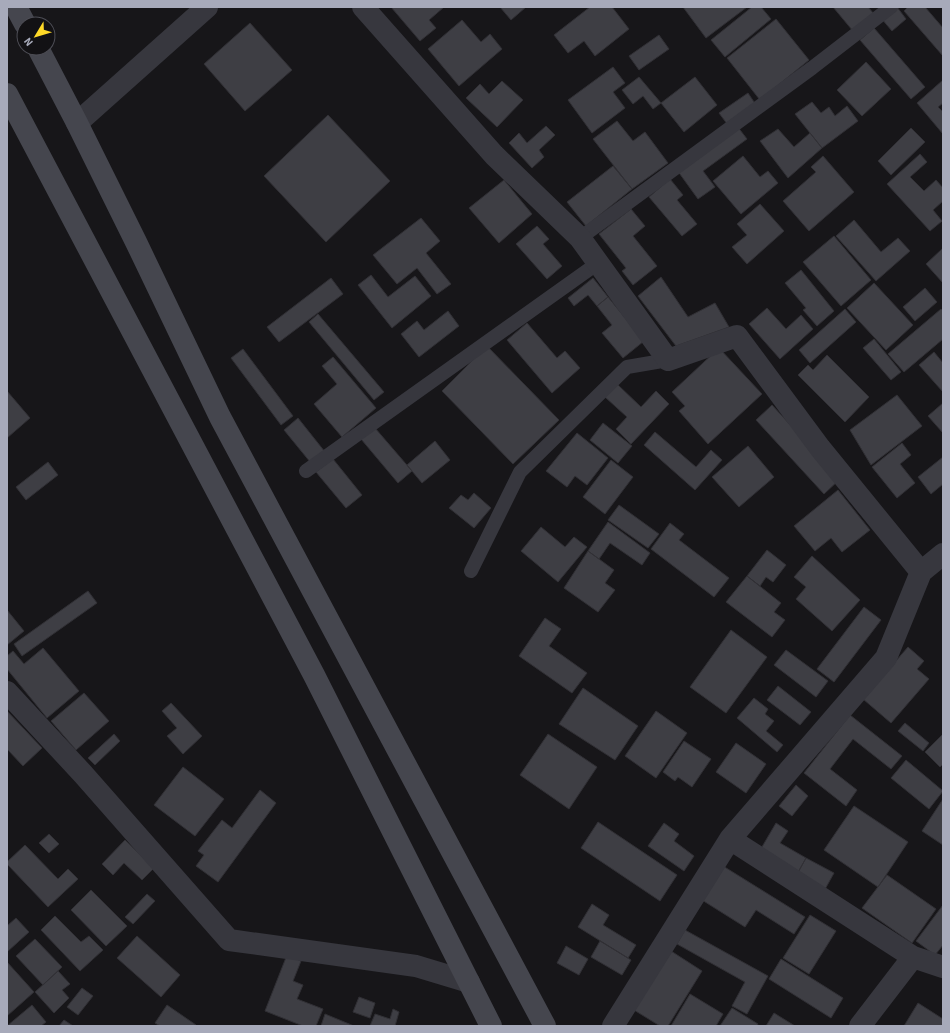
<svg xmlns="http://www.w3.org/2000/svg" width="950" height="1033" font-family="'Source Sans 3',sans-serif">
<rect width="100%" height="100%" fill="#171619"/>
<path fill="#3e3e44" stroke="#313035" d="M391 7H444L429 20 436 28 420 41Z
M500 7H526L511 20Z
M590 7H612L629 29 595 56 584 41 568 53 554 35Z
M683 7H747L706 38Z
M752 7H761L771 19 725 57 711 40Z
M833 7H868L874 14 853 31Z
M897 7 906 19 892 31 881 18Z
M908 7H925L943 28V56L904 11Z
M776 19 809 60 760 100 727 58Z
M462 20 481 42 490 34 502 49 459 86 428 49Z
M250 23 292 70 245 111 204 64Z
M874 28 925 87 911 99 860 40Z
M659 35 669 49 639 70 629 56Z
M866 62 891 89 862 116 837 90Z
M613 67 625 83 613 92 625 108 592 133 568 100Z
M639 77 661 103 653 109 643 96 633 104 622 90Z
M695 77 717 105 684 132 661 103Z
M943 80V103L938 107 943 112V134L917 103Z
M502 81 523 100 497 127 466 98 480 84 489 94Z
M748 93 756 105 728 125 719 113Z
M812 102 821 113 829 107 835 116 847 106 858 121 822 148 795 114Z
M328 115 390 181 326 242 264 176Z
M617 121 633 141 645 132 668 163 632 189 593 139Z
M546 126 555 135 539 150 544 157 532 168 509 143 519 133 527 143Z
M737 126 747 139 703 171 715 187 698 199 677 170Z
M911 128 925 142 891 175 878 161Z
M778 129 794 147 810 133 822 148 788 178 760 141Z
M920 154 927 162 910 177 924 191 936 180 943 188V201L933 210 942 221 930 231 887 184Z
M743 156 760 177 768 171 778 183 741 214 713 181Z
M823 156 854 192 809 231 783 201 816 172 811 167Z
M613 166 632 189 586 226 567 202Z
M670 179 683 195 677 200 697 224 682 236 649 197Z
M504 180 532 214 499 243 469 208Z
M760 204 784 231 747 264 732 247 747 235 737 224Z
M631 209 645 226 633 236 657 266 633 285 622 271 626 268 599 234Z
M421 218 440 241 426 253 451 284 437 294 417 268 397 284 373 255Z
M854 220 881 252 898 238 910 251 876 281 836 236Z
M537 226 549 239 543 244 562 266 547 279 516 244Z
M834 236 871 280 841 306 803 262Z
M943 248V283L926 264Z
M801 270 834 311 817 326 803 310 806 308 785 283Z
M371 275 388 297 415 276 431 296 392 328 358 285Z
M661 277 688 317 715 303 729 327 676 346 638 296Z
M331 278 343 294 279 342 267 327Z
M593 278 608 297 597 306 588 295 574 306 568 298Z
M874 283 913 325 886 350 847 308Z
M925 288 937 302 915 321 903 307Z
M608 297 644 341 623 358 602 333 612 325 597 306Z
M767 308 786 329 801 315 813 329 780 359 749 324Z
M845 309 856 322 810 363 799 350Z
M941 309 943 311V339L904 372 888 354Z
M448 311 459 326 419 357 401 334 417 321 424 330Z
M318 314 384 392 374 400 309 322Z
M527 323 557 358 565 351 580 368 552 393 507 340Z
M874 339 901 372 891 380 863 348Z
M487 346 559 420 513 464 442 391Z
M719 348 762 394 708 444 679 411 685 406 672 392Z
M243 349 293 416 281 425 231 358Z
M934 352 943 363V392L919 365Z
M827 355 869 397 845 422 798 375 808 365 813 370Z
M333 357 376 408 342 437 314 404 337 384 322 366Z
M617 384 641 407 656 391 669 404 631 444 616 429 627 417 605 397Z
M7 391 30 418 7 438Z
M897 395 922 426 871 465 850 430Z
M943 403V433L928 416Z
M772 405 840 479 824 494 756 420Z
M298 418 325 452 311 463 284 430Z
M603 423 632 446 618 463 590 440Z
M375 428 412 471 398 483 361 439Z
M655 432 696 467 711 450 722 460 695 490 644 445Z
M577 433 608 458 587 485 575 476 567 487 546 471Z
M435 441 450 460 422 483 407 465Z
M902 443 911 455 900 464 915 483 897 498 872 467Z
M748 446 774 477 739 507 712 477Z
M943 457V484L931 494 918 477Z
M333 459 362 495 346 508 316 472Z
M611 460 633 477 605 514 583 497Z
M48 462 58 475 26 500 16 487Z
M838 490 870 530 842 552 831 538 815 551 794 526Z
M474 493 491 508 474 528 449 508 461 495 468 500Z
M619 505 659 534 648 548 608 520Z
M608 522 650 553 642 565 610 543 599 559 588 551Z
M670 523 684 534 679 540 729 578 714 597 651 549Z
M541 527 565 547 574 537 587 547 558 582 521 551Z
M767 550 786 565 773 582 766 577 760 586 747 576Z
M588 551 614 570 605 583 615 590 598 612 564 588Z
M812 556 860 600 832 631 796 599 806 587 794 577Z
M747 576 781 603 774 612 785 620 772 637 726 602Z
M88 591 97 603 22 656 14 644Z
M864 607 881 620 834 682 817 669Z
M7 610 24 631 7 645Z
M545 618 561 629 549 646 587 673 572 693 519 656Z
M731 630 767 657 726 713 690 687Z
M908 647 924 661 917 669 929 679 891 723 863 699Z
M43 648 79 691 47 718 7 669V656L13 651 24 664Z
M786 650 828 681 816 697 774 665Z
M778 686 811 712 800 725 767 700Z
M583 688 638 726 615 760 559 724Z
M84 693 109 721 76 750 51 721Z
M754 698 768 709 765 714 774 721 766 731 783 745 777 752 737 718Z
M171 703 202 736 183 754 167 736 177 728 162 711Z
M7 711 42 748 23 766 7 749Z
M656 711 687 733 656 778 625 756Z
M850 715 902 756 891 769 853 739 830 769 857 790 846 806 804 773Z
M905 723 929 743 923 751 898 731Z
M114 734 120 741 95 765 88 758Z
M548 734 597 767 569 809 520 775Z
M943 734V764L940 767 925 752Z
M684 741 711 759 692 787 678 777 675 781 663 772Z
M736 743 766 764 746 793 716 772Z
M906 760 943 791 929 809 891 778Z
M183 767 224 799 195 836 154 805Z
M796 785 808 796 792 816 779 806Z
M260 790 276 803 218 882 196 866 204 855 198 851 222 820 232 828Z
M943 799V845L922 831Z
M854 806 908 842 878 887 824 850Z
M598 822 677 875 660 901 581 848Z
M664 823 679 834 674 841 694 856 684 871 648 846Z
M776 823 788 831 780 843 806 858 796 876 759 852Z
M49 834 59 844 49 853 39 843Z
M125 840 154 868 142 880 124 863 113 875 102 864Z
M25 845 58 879 68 869 78 879 48 907 7 864V862Z
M806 858 834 873 824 891 796 876Z
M723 866 805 917 794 934 756 910 745 927 702 900Z
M887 875 936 909 912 943 862 908Z
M91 890 127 926 106 946 71 910Z
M147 894 155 901 133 924 125 917Z
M592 904 609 915 603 925 636 945 628 958 578 927Z
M943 905V945L935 955 916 941Z
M810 915 836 931 809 974 783 958Z
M55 916 81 942 89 936 103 950 80 971 41 930Z
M16 918 29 932 7 952V926Z
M685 930 768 976 747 1014 732 1006 745 982 677 944Z
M137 936 180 975 161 997 117 958Z
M35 939 62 967 43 985 16 956Z
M600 941 631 960 622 975 591 957Z
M566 946 588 959 579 975 557 963Z
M671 951 702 971 668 1026H660L634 1010Z
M287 955 301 961 293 981 303 985 297 999 323 1009 316 1026H303L265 1011Z
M781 959 843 998 831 1018 769 979Z
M7 962 34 992 7 1016Z
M58 971 70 984 62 990 69 998 54 1013 35 992Z
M82 988 93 996 78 1015 67 1007Z
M690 994 723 1014 716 1026H671Z
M359 997 375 1003 370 1018 353 1012Z
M918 1003 943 1019V1026H904Z
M32 1005 46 1022 41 1026H7Z
M167 1005 196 1025V1026H160L155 1023Z
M732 1008 758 1024 757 1026H720Z
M393 1009 399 1012 395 1026H370L375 1014 390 1019Z
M774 1013 795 1026H766Z
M325 1014 354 1026H321Z
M64 1020 73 1026H59Z"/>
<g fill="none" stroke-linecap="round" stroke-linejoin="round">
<path stroke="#37373e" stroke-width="14" d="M580 238 812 68 891 7
M306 471 598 263
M471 571 520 472 627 367 668 360"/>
<path stroke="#37373e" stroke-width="22" d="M363 7 494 155 580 238 668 360 737 336 820 448 921 572
M77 123 207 7
M7 692 83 774 229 940 416 966 469 982
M730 839 913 957 943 967
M613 1026 730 839 886 658 921 572 943 554
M860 1026 913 957"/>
<path stroke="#45464e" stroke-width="22" d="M16 7 25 24
M38 48 77 123 136 242 220 417 545 1026
M7 94 314 675 491 1026"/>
</g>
<rect width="950" height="1033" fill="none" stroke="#a7aaba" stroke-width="16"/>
<g transform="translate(36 36) rotate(232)"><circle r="19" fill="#121114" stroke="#4e4e56"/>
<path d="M0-3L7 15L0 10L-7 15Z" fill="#ffd928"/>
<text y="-6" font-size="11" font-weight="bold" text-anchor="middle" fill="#a7aaba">N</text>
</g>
</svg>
